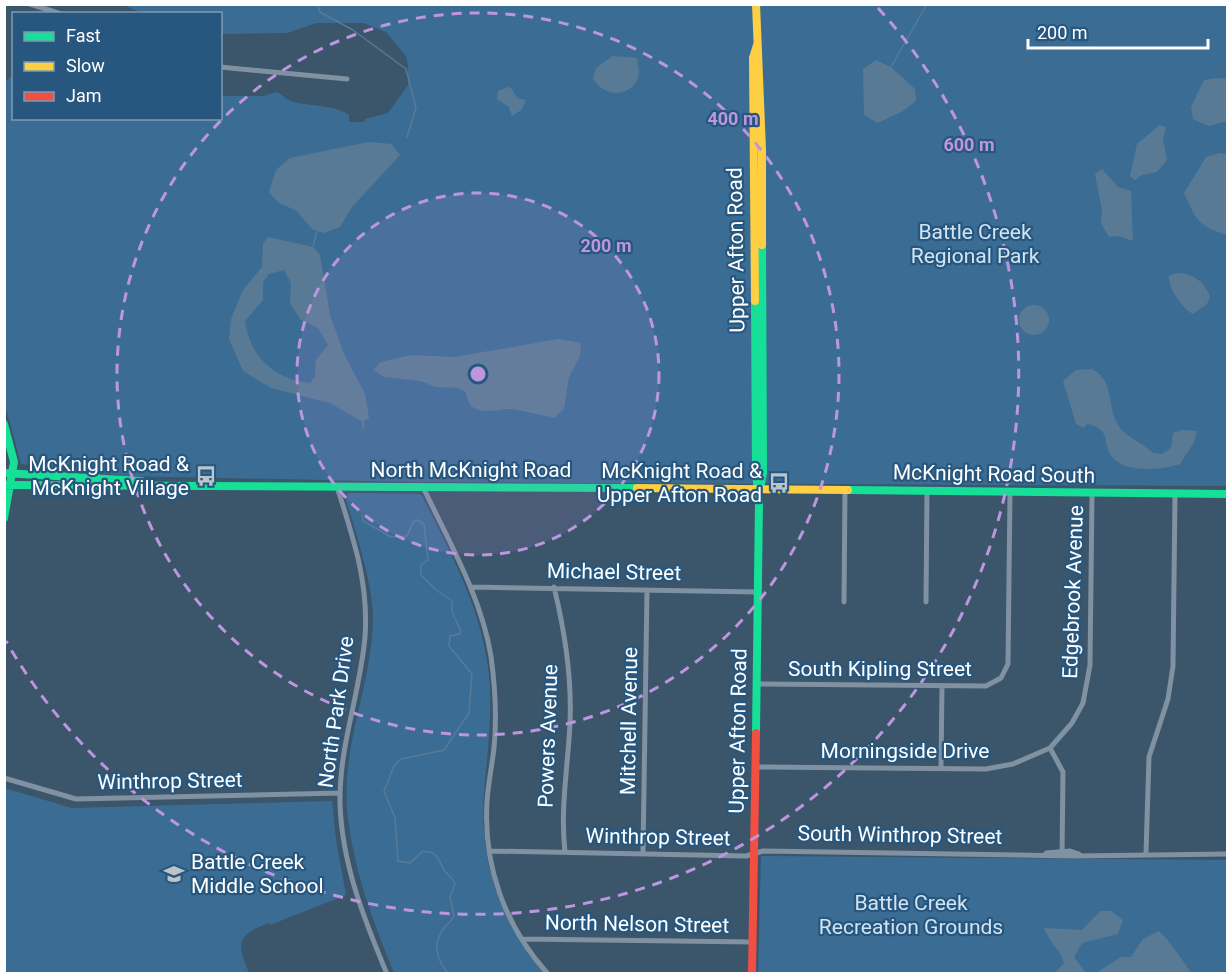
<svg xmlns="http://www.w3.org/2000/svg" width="1232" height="978" font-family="Roboto,sans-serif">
<rect width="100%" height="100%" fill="#3b556a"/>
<path fill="#3b6d94" d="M123 5H1227V486L419 482 126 476 21 464 4 401V83L13 75 14 118H220L221 96H263L277 92C282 95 288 100 293 102 308 106 336 105 349 115V122H364L365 119 388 113 408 85V66L406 56 386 32 364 23H316L287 33 221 34 220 14 143 13Z
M349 493 419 494 422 496C451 553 482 610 489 675 493 715 487 753 484 793 479 861 500 922 544 973H394C372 919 352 866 347 808 342 742 374 679 373 614 372 583 355 528 345 498Z
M4 788 72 808 332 801 336 840 346 895 270 925 268 923C235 937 237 942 249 973H5Z
M761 856 1227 860V973L758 974Z"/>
<path fill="#597a95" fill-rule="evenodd" d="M613 56 637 58C637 62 639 68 639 72 637 96 605 101 593 78L596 68Z
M876 60 891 67 915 89 916 101 903 111 878 123 864 115 863 69Z
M1218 78 1227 79V121L1209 126 1193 119 1191 107 1204 80Z
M508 87 512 89 517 98 526 100 521 110 512 116 509 107 497 99 498 91Z
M1160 125 1166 127 1163 139 1167 160 1157 172 1142 175 1135 180 1130 176 1137 144Z
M369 142 391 144 400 155 352 207 340 227 324 233 312 229 297 211 279 203 269 192 276 170 290 158Z
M1220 153 1227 154V235C1199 227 1195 218 1184 193L1206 157Z
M1102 169 1118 187 1131 191 1133 241 1119 236 1109 237 1101 223 1102 210 1095 174Z
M268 237 313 247 320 255 330 315 344 354 365 394 369 418 363 422 330 403 271 388 243 371 229 339 231 319 243 290 262 267 263 244ZM284 270 291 283 290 303 300 319 318 328 328 345 316 360 315 377 310 383C274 379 250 357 245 321L263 300V282L269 274Z
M1176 273C1193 274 1203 280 1210 296L1207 304 1193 314C1182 308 1168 288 1169 276Z
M1019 320a15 15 0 1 1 30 0a15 15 0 1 1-30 0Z
M559 339 581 343 580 356 569 377 564 409 554 418C540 415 526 411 512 409 495 408 469 420 466 392L458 388 435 387 421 381 384 377 373 370 381 362 411 355 454 357Z
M1092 369C1114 380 1107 404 1117 423 1126 439 1141 441 1153 453L1162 454 1171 448 1173 433 1182 430 1197 431 1194 442 1180 464C1164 470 1126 473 1113 458 1101 444 1113 429 1087 424L1084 428 1076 424 1063 381 1076 370Z
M1100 911H1111L1123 920 1118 934 1082 943 1074 957 1086 973H1055L1064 963C1062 951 1049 943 1044 928L1082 930Z
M1159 931C1167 938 1185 963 1191 973H1096L1121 957H1131L1143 939Z"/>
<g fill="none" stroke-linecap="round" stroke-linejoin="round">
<path stroke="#597a95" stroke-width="1.5" d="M317 4 320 12 353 30 406 69 416 108 407 137
M891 67 927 4
M313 246 317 231
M363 421V429
M362 514 363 521 391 537 407 536 413 522 417 520 424 524 428 560 421 565V575L435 589 452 601V612L461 631 459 634 450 636 449 646 472 674 469 713 444 750 401 759 394 766 384 791 395 818 398 861 410 863 422 852C436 850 438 858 443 868 446 875 452 876 455 884L450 897 454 916C451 923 445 925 442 931 432 946 438 962 449 974"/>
<path stroke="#8091a1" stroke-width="5" d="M30 4 61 14
M220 67 347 79
M337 487C353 537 369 583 365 637 360 694 339 745 340 804 342 864 364 919 387 974
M423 487C449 542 481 596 491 656 495 686 497 718 494 748 492 766 488 784 487 802 483 865 505 927 548 974
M471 587 757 592
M554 587C565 632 572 677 570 723 568 767 560 808 565 852
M844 602 845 491
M926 602 927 491
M757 684 986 686 1001 678 1008 664 1010 493
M1050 748 1063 772 1062 856
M756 767 986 769 1013 764 1050 748 1072 723 1083 703 1090 665 1092 494
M941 768 942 686
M4 778 76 799 340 793
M489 851 746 856 763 851 1075 856 1228 854
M643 853 647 590
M1046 853 1070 851 1079 854
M1146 853 1149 757 1168 699 1173 666 1175 494
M522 939 752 942"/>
<path stroke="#16e098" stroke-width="8" d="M755 301 756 473 759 501 756 733
M4 424 14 462 4 518
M4 473 141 481
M4 485 637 488
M760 488 763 473 762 245
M848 490 1228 494"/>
<path stroke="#ffcf43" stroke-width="8" d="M756 4 762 150V245
M755 301 753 58 757 45
M637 488 848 490"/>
<path stroke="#f24e42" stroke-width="8" d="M752 974 756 733"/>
</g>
<circle cx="478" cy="374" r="181" fill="#bd96df" fill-opacity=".12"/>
<g fill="none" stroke="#bd96df" stroke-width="3" stroke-dasharray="10 8">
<circle cx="478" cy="374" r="181"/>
<circle cx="478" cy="374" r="361"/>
<path d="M878 8A542 542 0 1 1 6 641"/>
</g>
<defs>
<g id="bus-bare" transform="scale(1.62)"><path d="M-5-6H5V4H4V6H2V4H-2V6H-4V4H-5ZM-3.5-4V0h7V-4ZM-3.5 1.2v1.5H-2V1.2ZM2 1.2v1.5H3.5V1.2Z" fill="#bac4cb" stroke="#27577e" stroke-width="2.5" paint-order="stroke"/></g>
<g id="school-bare" transform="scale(1.62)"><path d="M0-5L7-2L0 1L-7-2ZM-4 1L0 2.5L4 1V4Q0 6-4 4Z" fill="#bac4cb" stroke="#27577e" stroke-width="2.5" paint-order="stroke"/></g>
</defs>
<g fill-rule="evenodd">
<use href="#bus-bare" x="206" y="476"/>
<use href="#bus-bare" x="779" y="483"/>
<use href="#school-bare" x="174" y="874"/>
</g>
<g text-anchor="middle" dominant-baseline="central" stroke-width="4.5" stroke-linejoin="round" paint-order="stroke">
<g font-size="21" fill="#d0e4f4" stroke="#27577e">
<text x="975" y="232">Battle Creek<tspan x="975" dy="24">Regional Park</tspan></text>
<text x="911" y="903">Battle Creek<tspan x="911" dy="24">Recreation Grounds</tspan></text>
</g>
<g font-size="21" fill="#fff" stroke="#27577e">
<text transform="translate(736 250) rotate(-91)">Upper Afton Road</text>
<text x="471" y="470">North McKnight Road</text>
<text transform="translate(994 474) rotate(1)">McKnight Road South</text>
<text transform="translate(614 572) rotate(1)">Michael Street</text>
<text transform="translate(1073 592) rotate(-88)">Edgebrook Avenue</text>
<text x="880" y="669">South Kipling Street</text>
<text transform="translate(336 712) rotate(-82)">North Park Drive</text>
<text transform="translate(629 721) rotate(-89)">Mitchell Avenue</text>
<text transform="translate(738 731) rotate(-89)">Upper Afton Road</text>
<text transform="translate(548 736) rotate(-88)">Powers Avenue</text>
<text x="905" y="751">Morningside Drive</text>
<text transform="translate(170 781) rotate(-1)">Winthrop Street</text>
<text transform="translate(900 835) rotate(1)">South Winthrop Street</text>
<text transform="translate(658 837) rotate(1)">Winthrop Street</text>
<text transform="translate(637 924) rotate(1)">North Nelson Street</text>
</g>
<g font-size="21" fill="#fff" stroke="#27577e" text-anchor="end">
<text x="189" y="464">McKnight Road &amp;<tspan x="189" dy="24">McKnight Village</tspan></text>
<text x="762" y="471">McKnight Road &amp;<tspan x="762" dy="24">Upper Afton Road</tspan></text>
<text x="191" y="862" text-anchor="start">Battle Creek<tspan x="191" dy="24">Middle School</tspan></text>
</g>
</g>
<circle cx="478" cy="374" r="9" fill="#bd96df" stroke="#27577e" stroke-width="3"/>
<g font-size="18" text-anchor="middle" font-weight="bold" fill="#bd96df" stroke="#27577e" stroke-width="4.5" stroke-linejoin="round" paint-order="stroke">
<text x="733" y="125">400 m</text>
<text x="969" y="151">600 m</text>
<text x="606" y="252">200 m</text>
</g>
<rect width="1232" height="978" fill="none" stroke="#ffffff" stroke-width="12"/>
<rect x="12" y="12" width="210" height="108" fill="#27577e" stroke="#7d9ab2" stroke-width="1.5"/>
<rect x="24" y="32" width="30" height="9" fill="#16e098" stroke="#7d9ab2" stroke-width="1.5"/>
<text x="66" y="42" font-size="18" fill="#ffffff">Fast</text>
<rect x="24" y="62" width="30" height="9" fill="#ffcf43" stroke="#7d9ab2" stroke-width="1.5"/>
<text x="66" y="72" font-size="18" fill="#ffffff">Slow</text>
<rect x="24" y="92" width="30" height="9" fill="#f24e42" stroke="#7d9ab2" stroke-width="1.5"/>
<text x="66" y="102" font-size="18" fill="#ffffff">Jam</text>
<path d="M1028 39v9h180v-9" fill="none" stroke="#ffffff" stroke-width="3"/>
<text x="1037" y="39" font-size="18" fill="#ffffff" stroke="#27577e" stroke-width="4.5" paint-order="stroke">200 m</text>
</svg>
